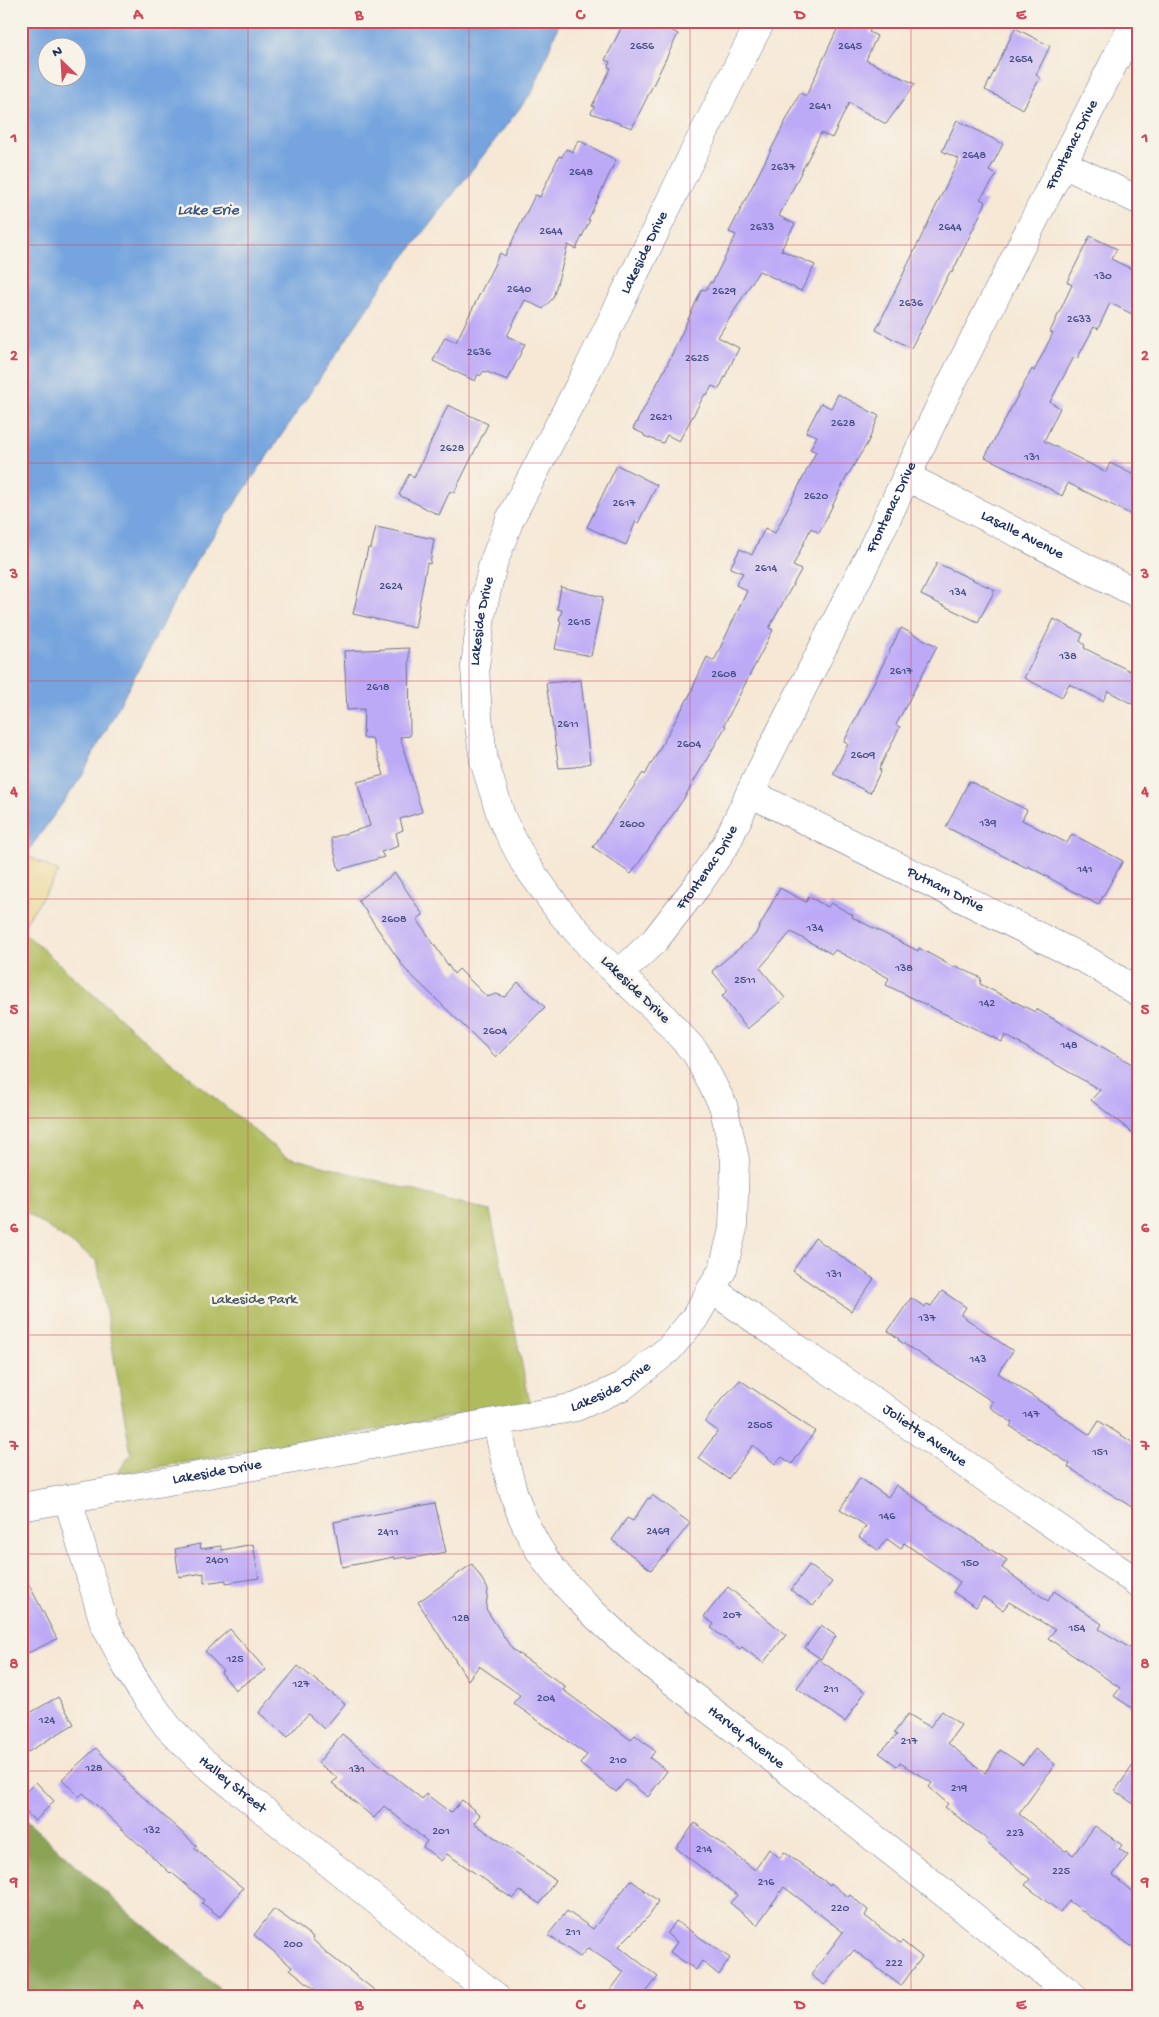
<svg xmlns="http://www.w3.org/2000/svg" width="1159" height="2017" font-family="'Gochi Hand',sans-serif">
<rect width="100%" height="100%" fill="#f7f3e8"/>
<filter id="ink" filterUnits="userSpaceOnUse"><feTurbulence type="fractalNoise" baseFrequency=".02" numOctaves="2"/><feDisplacementMap in="SourceGraphic" scale="10" xChannelSelector="R" yChannelSelector="G"/><feConvolveMatrix kernelMatrix="1 2 1 2 8 2 1 2 1" color-interpolation-filters="sRGB"/></filter>
<filter id="wash" filterUnits="userSpaceOnUse"><feTurbulence type="fractalNoise" baseFrequency=".0096" numOctaves="4" result="noise"/><feDisplacementMap in="SourceGraphic" scale="20" xChannelSelector="R" yChannelSelector="G"/><feGaussianBlur stdDeviation="1.12" result="paint"/><feColorMatrix in="noise" values="0 0 0 0 0 0 0 0 0 0 0 0 0 0 0 0 0 1.4 0 .05"/><feComposite in="paint" operator="in"/></filter>
<g filter="url(#wash)">
<rect width="100%" height="100%" fill="#f6e8d5"/>
<path fill="#afbb5d" stroke="#65755e" d="M21 930 140 1036 285 1156 490 1211 530 1403 117 1474 131 1454 97 1261 21 1209Z"/>
<path fill="#8ba354" stroke="#536959" d="M21 1816 120 1905 217 1987 225 1996H21Z"/>
<path fill="#eeda9e" stroke="#84847e" d="M26 855 59 872 21 929V861Z"/>
<path fill="#74a4de" stroke="#486a9e" fill-rule="evenodd" d="M21 21H560L533 91 385 282 195 563 80 779 21 861ZM48 48H78V78H48Z"/>
<g id="blocks">
<path fill="#bdaaf7" d="M625 21H653L678 34 632 128 591 113 594 107 592 106 611 68 608 67 610 62 605 60Z
M841 21H875L869 32 877 36 866 60 915 84 886 124 849 103 832 138 821 133 779 216 795 224 781 250 815 265 801 291 759 271 718 337 739 348 719 389 712 386 707 395 705 394 679 441 667 435 663 443 644 436V434L633 429 667 365 702 289 706 290 710 282 712 283 736 235 729 232 800 93 806 96Z
M1015 28 1050 46 1036 75 1040 78 1023 109 985 90Z
M957 120 1003 144 989 171 997 175 980 199 986 202 952 273 950 272 911 348 876 330 959 159 942 151Z
M578 140 616 160 588 220H590L576 249 568 245 553 298 543 309 525 300 507 336 525 344 508 380 484 371 480 376 478 374 475 381 433 361 445 337 456 342 500 253 505 256 535 195 540 197 559 156 562 157 566 149 573 152Z
M1090 236 1117 249 1111 259 1138 272V317L1110 303 1098 329 1094 327 1077 359 1074 357 1050 402 1060 408 1044 441 1106 472 1110 463 1138 477V518L1068 483 1062 496 1048 488 985 457 1032 369 1034 371 1053 333 1050 332 1072 285 1067 282Z
M838 394 879 416 868 442 846 478 819 533 811 528 793 566 801 570 769 628 773 630 724 725 726 726 683 800 631 874 593 847 643 773 645 775 693 689H692L707 657 714 661 747 591 736 585 743 573 730 568 740 549 752 555 765 528 775 533 816 452 810 449 817 436 806 432 821 403 831 408Z
M448 405 488 424 454 493 450 491 439 515 399 495 409 474 414 478Z
M617 465 657 485 638 523 636 521 626 545 587 527Z
M376 527 434 539 430 564 427 563 415 628 353 614 368 548H371Z
M937 563 995 590 978 622 921 595Z
M561 587 603 597 591 656 555 649 561 621 559 620 562 610 557 609Z
M1054 619 1083 634 1080 641 1085 645 1084 648 1138 675V707L1108 691 1103 701 1069 684 1062 697 1024 678Z
M901 628 937 646 896 725 900 727 879 769 881 770 870 793 833 774 848 744 844 742Z
M409 648 410 736 400 737 422 812 400 819 403 830 396 833 399 846 381 852 384 857 339 870 331 838 370 826 357 782 384 775 372 738H363L364 709 347 710 344 651Z
M581 680 590 763 575 767 559 768 546 683Z
M969 781 1027 810 1022 820 1067 843 1072 834 1123 861 1098 905 1028 866 1027 868 946 827Z
M395 873 423 915 417 919 454 974 459 969 487 997 496 994 505 997 518 982 545 1007 496 1057 405 969 358 900Z
M780 888 806 902 809 897 828 907 831 903 853 915 852 917 918 951 919 948 955 968 956 966 981 978 980 984 1035 1012 1036 1009 1132 1064 1138 1069V1137L1091 1100 1100 1090 1005 1035 1002 1042 886 985 889 978 835 950 832 954 791 932 760 968 785 998 747 1029 722 996 728 990 712 971 755 935Z
M815 1238 874 1279 851 1311 793 1271Z
M942 1291 966 1307 961 1315 1013 1351 998 1373 1090 1435 1099 1421 1138 1446V1511L1068 1467 1070 1464 1010 1426 1012 1423 990 1407 993 1402 898 1340 899 1339 888 1331 911 1298 925 1307 927 1304 931 1306Z
M740 1380 815 1431 792 1464 782 1457 775 1464 753 1445 728 1479 698 1458 718 1431 705 1422 721 1400Z
M860 1478 888 1497 896 1485 928 1507V1509L1007 1560 1002 1568 1048 1601 1054 1591 1102 1624 1099 1629 1138 1653V1712L1114 1696 1120 1688 1048 1638 1055 1630 1009 1602 1003 1610 983 1597 976 1607 953 1592 960 1582 904 1543 901 1549 887 1539 878 1550 859 1537 866 1526 840 1509Z
M652 1495 690 1523 664 1557 663 1556 651 1570 612 1540 627 1518 633 1521 648 1498 650 1499Z
M435 1503 446 1552 407 1559 406 1557 394 1559V1557L342 1567 334 1522Z
M200 1544 201 1549 221 1546 222 1550 253 1544 259 1578 226 1583V1580L204 1583V1573L179 1577 175 1549Z
M472 1564 488 1589 486 1609 512 1649 566 1687 563 1690 631 1740 635 1735 655 1751 650 1758 667 1771 648 1797 626 1780 616 1792 580 1764 587 1755 513 1703 520 1695 479 1666 468 1680 418 1602Z
M809 1565 832 1582 813 1606 791 1590Z
M21 1569 57 1639 28 1653 21 1640Z
M728 1587 786 1635 763 1663 742 1647 740 1649 711 1628 714 1624 704 1617Z
M821 1625 836 1636 821 1659 805 1648Z
M230 1629 266 1670 235 1690 221 1672 223 1671 205 1651Z
M818 1659 865 1692 845 1722 797 1688Z
M298 1666 345 1704 324 1729 308 1714 288 1737 259 1713Z
M58 1697 74 1724 28 1752 21 1742V1718Z
M942 1711 961 1725 948 1743 985 1773 1000 1750 1023 1765 1035 1749 1055 1764 1019 1814 1065 1851 1067 1850 1073 1855 1095 1826 1122 1845 1119 1849 1128 1855 1113 1875 1138 1897V1951L1069 1901 1060 1912 1025 1885 1030 1879 986 1842 988 1840 945 1807 948 1804 929 1787 932 1783 900 1763 897 1766 879 1753 897 1735 894 1733 908 1714 930 1727Z
M342 1734 422 1799 426 1794 451 1813 462 1800 480 1815 474 1823 555 1880 540 1904 520 1891 513 1899 447 1854 441 1861 423 1847 427 1841 384 1806 374 1818 332 1783 338 1778 318 1763Z
M96 1748 126 1779 124 1780 197 1846 194 1848 243 1888 220 1917 202 1903 204 1900 171 1872 170 1873 83 1793 79 1797 62 1779Z
M1138 1758V1807L1115 1791Z
M36 1782 54 1801 35 1821 21 1807V1796Z
M695 1823 755 1870 769 1849 780 1858 784 1852 830 1885 831 1883 848 1897 850 1895 868 1910 865 1916 900 1943 902 1941 922 1957 901 1986 854 1950 824 1985 811 1975 843 1932 784 1887 757 1925 730 1903 737 1895 676 1848Z
M631 1880 658 1901 650 1915 619 1946 658 1977 643 1996H606L624 1972 588 1948 580 1957 548 1935 567 1911 593 1929Z
M274 1909 313 1937 312 1939 327 1953 382 1996H323L290 1969 292 1967 254 1935Z
M676 1921 730 1958 719 1975 702 1961 696 1970 670 1952 677 1942 667 1934Z"/>
</g>
</g>
<g filter="url(#ink)">
<use href="#blocks" fill-opacity="0" stroke="#687088" stroke-width="1"/>
<g fill="none" stroke-linecap="round" stroke-linejoin="round">
<g stroke="#687088" stroke-width="29">
<g id="street">
<path d="M1063 164 1138 200"/>
<path id="s1" d="M907 477 1138 594"/>
<path id="s2" d="M750 793 1090 962 1138 992"/>
<path id="s3" d="M619 974 655 940 697 886 726 844 757 778 866 562 939 408 1135 21"/>
<path id="s4" d="M711 1289 1138 1583"/>
<path id="s5" d="M497 1422C507 1473 515 1514 545 1559 555 1575 570 1589 583 1603 635 1656 696 1698 754 1744 861 1827 967 1911 1073 1996"/>
<path id="s6" d="M68 1499 104 1623 127 1667 140 1688 168 1727 201 1760 495 1996"/>
<path id="s7" d="M21 1507 334 1452 576 1407 623 1386 669 1349 694 1319 723 1269 733 1229 735 1159 723 1105 696 1053 658 1011 599 956 561 913 524 862 502 819 484 761 478 717 475 667 481 616 493 564 510 519 588 369 696 148 761 21"/>
</g>
</g>
<use href="#street" stroke="#fff" stroke-width="28"/>
</g>
</g>
<path fill="none" stroke="#d1495b" stroke-width="1" stroke-opacity="0.55" d="M248 21V1996M469 21V1996M690 21V1996M911 21V1996M21 245H1138M21 463H1138M21 681H1138M21 899H1138M21 1118H1138M21 1335H1138M21 1554H1138M21 1771H1138"/>
<g text-anchor="middle" dominant-baseline="central" stroke-width="5" stroke-linejoin="round" paint-order="stroke">
<g font-size="12" fill="#444e84">
<text x="642" y="47">2656</text>
<text x="850" y="47">2645</text>
<text x="1021" y="60">2654</text>
<text x="820" y="107">2641</text>
<text x="974" y="156">2648</text>
<text x="783" y="168">2637</text>
<text x="581" y="173">2648</text>
<text x="762" y="228">2633</text>
<text x="950" y="228">2644</text>
<text x="551" y="232">2644</text>
<text x="1103" y="277">130</text>
<text x="519" y="290">2640</text>
<text x="724" y="292">2629</text>
<text x="911" y="304">2636</text>
<text x="1079" y="320">2633</text>
<text x="479" y="353">2636</text>
<text x="697" y="359">2625</text>
<text x="661" y="418">2621</text>
<text x="843" y="424">2628</text>
<text x="452" y="449">2628</text>
<text x="1032" y="458">131</text>
<text x="816" y="497">2620</text>
<text x="624" y="504">2617</text>
<text x="766" y="569">2614</text>
<text x="391" y="587">2624</text>
<text x="958" y="593">134</text>
<text x="579" y="623">2615</text>
<text x="1068" y="657">138</text>
<text x="901" y="672">2617</text>
<text x="724" y="675">2608</text>
<text x="378" y="688">2618</text>
<text x="568" y="725">2611</text>
<text x="689" y="745">2604</text>
<text x="863" y="756">2609</text>
<text x="988" y="824">139</text>
<text x="632" y="825">2600</text>
<text x="1085" y="870">141</text>
<text x="394" y="920">2608</text>
<text x="815" y="929">134</text>
<text x="904" y="969">138</text>
<text x="745" y="981">2511</text>
<text x="987" y="1004">142</text>
<text x="495" y="1032">2604</text>
<text x="1069" y="1046">148</text>
<text x="834" y="1275">131</text>
<text x="927" y="1319">137</text>
<text x="978" y="1360">143</text>
<text x="1031" y="1415">147</text>
<text x="760" y="1426">2505</text>
<text x="1100" y="1453">151</text>
<text x="887" y="1517">146</text>
<text x="658" y="1532">2469</text>
<text x="388" y="1533">2411</text>
<text x="217" y="1561">2401</text>
<text x="970" y="1564">150</text>
<text x="732" y="1616">207</text>
<text x="461" y="1619">128</text>
<text x="1077" y="1629">154</text>
<text x="235" y="1660">125</text>
<text x="301" y="1685">127</text>
<text x="831" y="1690">211</text>
<text x="546" y="1699">204</text>
<text x="47" y="1721">124</text>
<text x="909" y="1742">217</text>
<text x="618" y="1761">210</text>
<text x="94" y="1769">128</text>
<text x="357" y="1770">131</text>
<text x="959" y="1789">219</text>
<text x="152" y="1831">132</text>
<text x="441" y="1832">201</text>
<text x="1015" y="1834">223</text>
<text x="704" y="1850">214</text>
<text x="1061" y="1872">225</text>
<text x="766" y="1883">216</text>
<text x="840" y="1909">220</text>
<text x="573" y="1933">211</text>
<text x="293" y="1945">200</text>
<text x="894" y="1964">222</text>
</g>
<g font-size="15" fill="#1b2f5e" stroke="#f7f3e8">
<text stroke="none"><textPath href="#s3" startOffset="949">Frontenac Drive</textPath></text>
<text stroke="none"><textPath href="#s7" startOffset="1909">Lakeside Drive</textPath></text>
<text stroke="none"><textPath href="#s3" startOffset="544">Frontenac Drive</textPath></text>
<text stroke="none"><textPath href="#s1" startOffset="129">Lasalle Avenue</textPath></text>
<text stroke="none"><textPath href="#s7" startOffset="1504">Lakeside Drive</textPath></text>
<text stroke="none"><textPath href="#s3" startOffset="139">Frontenac Drive</textPath></text>
<text stroke="none"><textPath href="#s2" startOffset="218">Putnam Drive</textPath></text>
<text transform="translate(635 990) rotate(44)">Lakeside Drive</text>
<text stroke="none"><textPath href="#s7" startOffset="604">Lakeside Drive</textPath></text>
<text stroke="none"><textPath href="#s4" startOffset="259">Joliette Avenue</textPath></text>
<text stroke="none"><textPath href="#s7" startOffset="199">Lakeside Drive</textPath></text>
<text stroke="none"><textPath href="#s5" startOffset="416">Harvey Avenue</textPath></text>
<text stroke="none"><textPath href="#s6" startOffset="338">Halley Street</textPath></text>
</g>
<g font-size="15" fill="#47595e" stroke="#f7f3e8">
<text x="254" y="1300">Lakeside Park</text>
</g>
<g font-size="16" font-style="italic" fill="#365284" stroke="#f7f3e8">
<text x="208" y="211">Lake Erie</text>
</g>
</g>
<rect width="1159" height="2017" fill="none" stroke="#f7f3e8" stroke-width="55"/>
<g transform="translate(62 62) rotate(335)"><circle r="24" fill="#f7f3e8" stroke="#9fa5b1"/>
<path d="M0-4L9 19L0 12L-9 19Z" fill="#d1495b"/>
<text y="-8" font-size="14" font-weight="bold" text-anchor="middle" fill="#1b2f5e">N</text>
</g>
<rect x="28" y="28" width="1104" height="1962" fill="none" stroke="#d1495b" stroke-width="2"/>
<g font-size="16" text-anchor="middle" font-weight="bold" fill="#d1495b">
<text x="138" y="19">A</text>
<text x="359" y="19">B</text>
<text x="580" y="19">C</text>
<text x="800" y="19">D</text>
<text x="1021" y="19">E</text>
<text x="14" y="142">1</text>
<text x="1145" y="142">1</text>
<text x="14" y="360">2</text>
<text x="1145" y="360">2</text>
<text x="14" y="578">3</text>
<text x="1145" y="578">3</text>
<text x="14" y="796">4</text>
<text x="1145" y="796">4</text>
<text x="14" y="1014">5</text>
<text x="1145" y="1014">5</text>
<text x="14" y="1232">6</text>
<text x="1145" y="1232">6</text>
<text x="14" y="1450">7</text>
<text x="1145" y="1450">7</text>
<text x="14" y="1668">8</text>
<text x="1145" y="1668">8</text>
<text x="14" y="1886">9</text>
<text x="1145" y="1886">9</text>
<text x="138" y="2009">A</text>
<text x="359" y="2009">B</text>
<text x="580" y="2009">C</text>
<text x="800" y="2009">D</text>
<text x="1021" y="2009">E</text>
</g>
</svg>
